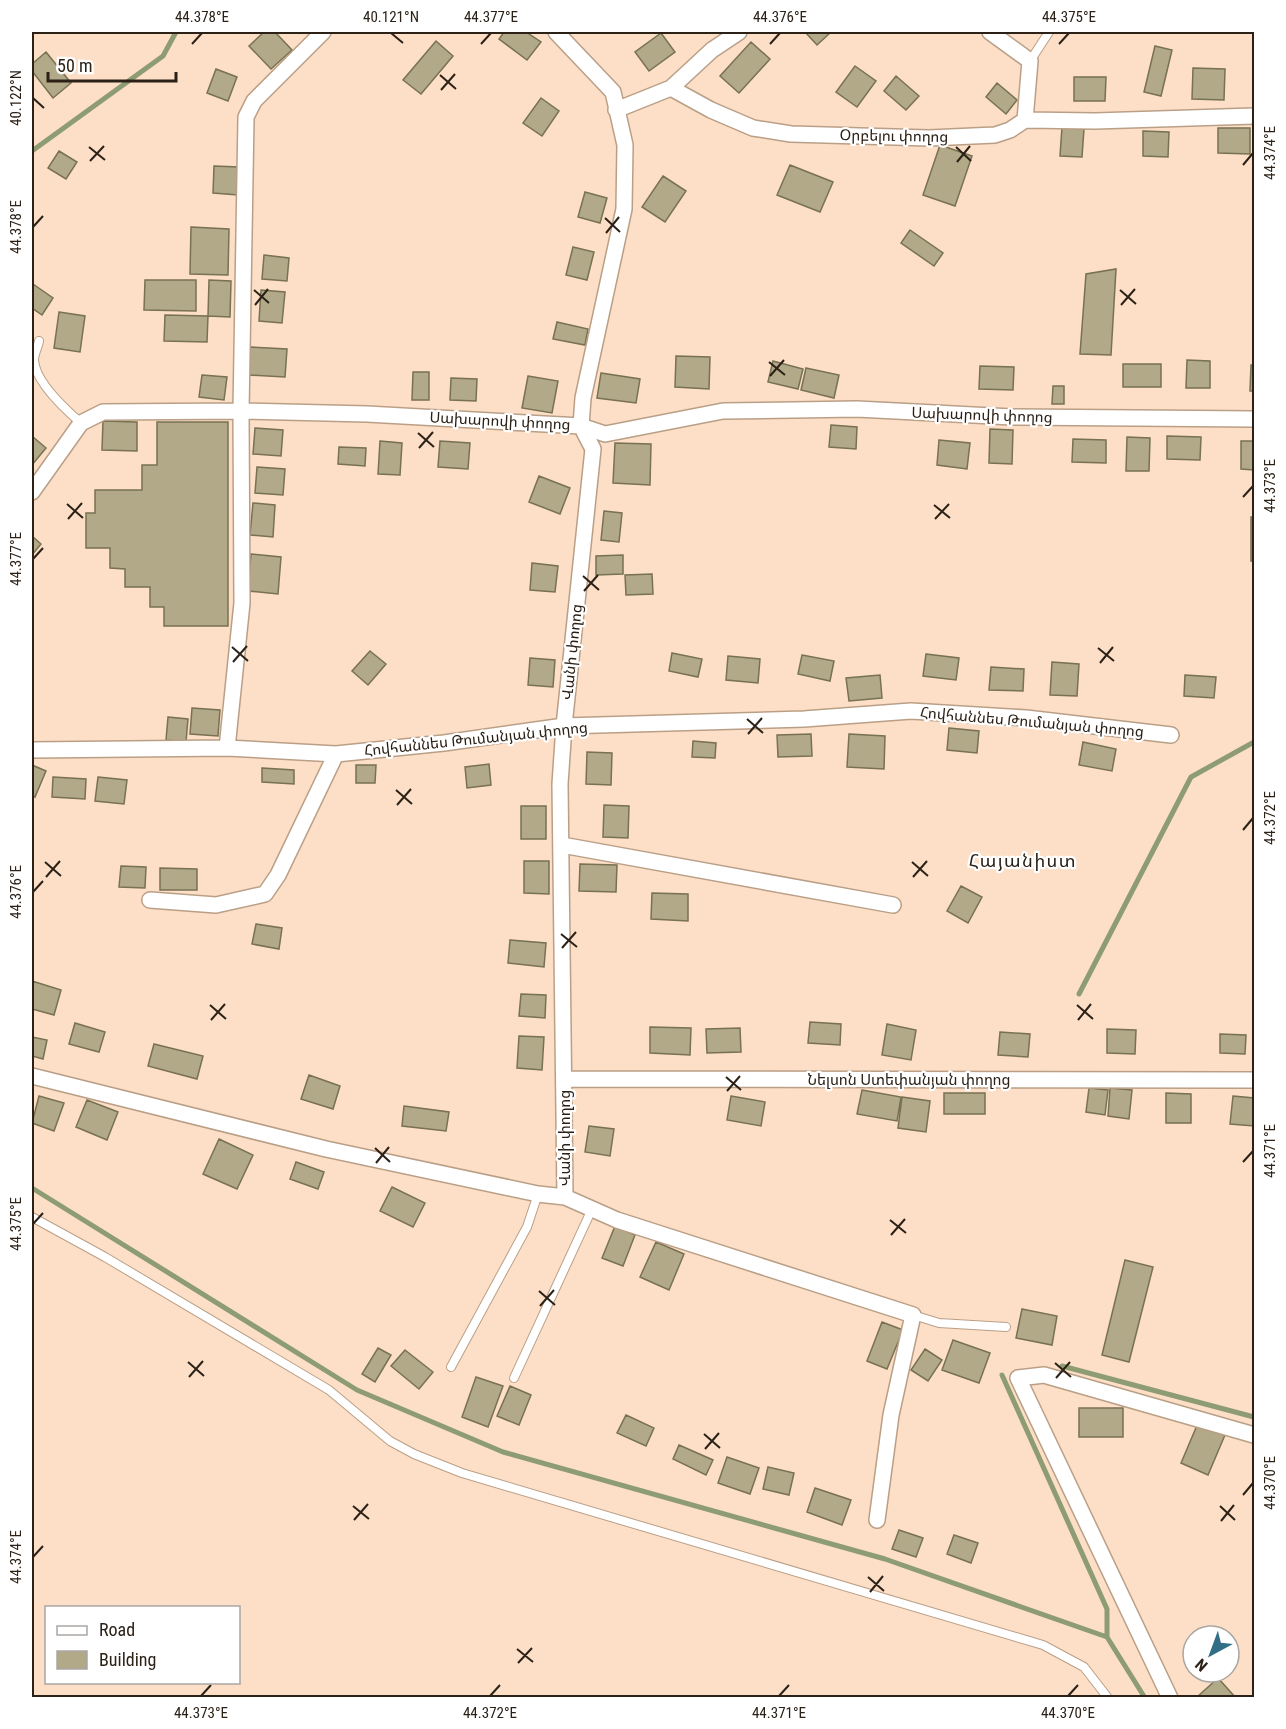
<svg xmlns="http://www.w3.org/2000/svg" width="1286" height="1729" font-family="'Roboto Condensed','Noto Sans Armenian',sans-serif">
<rect width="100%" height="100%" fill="#fcdfc6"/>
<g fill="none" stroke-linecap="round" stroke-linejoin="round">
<path stroke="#8d9c72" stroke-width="5" d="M32 151 163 56 176 32
M1079 994 1191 777 1254 742
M32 1188 357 1390 503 1452 885 1559 1107 1637 1145 1698
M1062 1366 1254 1417
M1002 1375 1107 1609V1637"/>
</g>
<path fill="#b1a988" stroke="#787152" stroke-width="1.5" d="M264 32H275L292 50 271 69 249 46Z
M504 32H526L541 42 527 60 499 39Z
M805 32H831L817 45Z
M661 33 675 52 649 71 635 52Z
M436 41 453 56 421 94 403 80Z
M751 42 770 59 739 93 720 76Z
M1155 46 1172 50 1161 96 1144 92Z
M46 52 71 83 53 98 32 71V64Z
M855 66 876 81 857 107 836 92Z
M1193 68 1225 69 1224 100 1192 99Z
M216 69 237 77 228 101 207 93Z
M896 76 919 96 906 110 884 91Z
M1074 77H1106L1105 101H1074Z
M997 83 1017 100 1006 114 986 97Z
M541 98 559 111 542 136 523 123Z
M1062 127 1084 129 1082 157 1060 156Z
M1218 128H1250V154L1218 153Z
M1143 131 1169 132 1168 157 1143 156Z
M940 145 972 156 955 206 923 195Z
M59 151 77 162 66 179 48 168Z
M790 165 833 182 820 212 777 195Z
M214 166 239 167 238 195 213 193Z
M663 176 686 191 665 222 642 207Z
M585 192 607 198 600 223 578 217Z
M191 227 229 229 228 275 190 274Z
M910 230 943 253 934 266 901 243Z
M573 247 594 252 587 280 566 275Z
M264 255 289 258 287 281 262 279Z
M1116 269 1111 355 1080 354 1086 274Z
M145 280H196V311L144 310Z
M209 280 231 281 230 317 208 316Z
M33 284 53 298 42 315 32 308Z
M261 290 285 292 282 323 259 321Z
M59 312 85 316 80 352 54 348Z
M165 315 208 316 207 342 164 341Z
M557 322 588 329 585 345 553 339Z
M250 347 287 349 285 377 249 375Z
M676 356 710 357 709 389 675 387Z
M1187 360 1210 361V388H1186Z
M773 361 803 369 798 389 768 382Z
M1123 364H1161V387H1123Z
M1251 365H1254V391H1250Z
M980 366 1014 367 1013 390 979 389Z
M806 368 839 375 834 398 801 390Z
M413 372H429V400H412Z
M601 373 640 379 636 403 597 398Z
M202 375 227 377 224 400 199 397Z
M528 376 558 381 552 413 522 408Z
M451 378 477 379 476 401 450 400Z
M1053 386H1064V404H1052Z
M103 421 137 422V451L102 450Z
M157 422H228V626H164V607H150V587H125V569L110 568V548H86V513H95V490H142V465H157Z
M831 425 857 427 856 449 829 447Z
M255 428 283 430 281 456 253 454Z
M990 429 1013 430 1012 464 989 463Z
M32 436 46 448 32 465Z
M1167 436 1201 437 1200 460 1167 459Z
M1127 437 1150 438 1149 471H1126Z
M1073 439 1106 440V463L1072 462Z
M939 440 970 443 967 469 937 465Z
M380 441 402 443 400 475 378 474Z
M440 441 470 443 468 469 438 467Z
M1241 441H1254V470L1241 469Z
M615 443 651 444 650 485 613 483Z
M339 447 366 448 365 466 338 464Z
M257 467 285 469 283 495 255 493Z
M539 476 570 488 560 514 529 502Z
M253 503 275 505 273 537 250 535Z
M604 511 622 513 619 542 601 540Z
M1251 517H1254V561H1251Z
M32 536 41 544 32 555Z
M251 554 281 557 278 594 248 591Z
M623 555V574L596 575V556Z
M532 563 558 566 555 592 530 590Z
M652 574 653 594 626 595 625 575Z
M370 651 386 664 368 685 352 671Z
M672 653 702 659 698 677 669 671Z
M926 654 959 658 956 680 923 676Z
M802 655 834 661 830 681 798 674Z
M728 656 760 659 758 683 726 680Z
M530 658 555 660 553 687 528 685Z
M1052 662 1079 664 1077 696 1050 695Z
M991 667 1024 669 1023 691 989 690Z
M880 675 882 698 849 701 846 678Z
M1185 675 1216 677 1214 698 1184 696Z
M192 708 220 710 218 736 190 734Z
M168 717 188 719 186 742 166 740Z
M949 728 979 731 977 753 947 750Z
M811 734 812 756 778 757 777 735Z
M849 734 885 736 884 769 847 767Z
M693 741 716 743 715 758 692 757Z
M1083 742 1116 749 1112 771 1079 765Z
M587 752 612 753 611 785 586 784Z
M489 764 491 785 467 788 465 767Z
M32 765 46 771 35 797 32 795Z
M356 765H376L375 783H356Z
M262 768 294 770V784L262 782Z
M53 777 86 779 85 799 52 797Z
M98 777 127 780 124 804 95 801Z
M604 805 629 806 628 838 603 837Z
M521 806H546V839H521Z
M524 861H549V894L524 893Z
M580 864 617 865 616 892 579 891Z
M121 866 146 867 145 888 119 887Z
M160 868 197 869V890H160Z
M961 886 982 897 968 923 947 911Z
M652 893 688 894V921L651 919Z
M256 924 282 928 279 949 252 944Z
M510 940 546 943 544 967 508 963Z
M32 981 61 990 54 1015 32 1009Z
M521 994 546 995 545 1018 519 1016Z
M810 1022 841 1024 840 1045 808 1043Z
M75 1023 105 1032 99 1052 69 1044Z
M887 1024 916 1030 911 1060 882 1055Z
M650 1027 691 1028 690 1055 650 1053Z
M740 1028 741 1052 707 1053 706 1029Z
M1107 1029 1136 1030 1135 1054 1107 1053Z
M1000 1032 1030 1034 1028 1057 998 1055Z
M1220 1034 1246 1035 1245 1054 1220 1053Z
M519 1036 544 1037 542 1070 517 1068Z
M32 1037 47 1040 43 1059 32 1056Z
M154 1044 203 1056 197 1079 148 1066Z
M309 1075 340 1086 333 1109 301 1099Z
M1089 1088 1108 1090 1105 1115 1086 1112Z
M1110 1088 1132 1090 1129 1119 1108 1116Z
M862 1090 901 1097 897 1121 857 1114Z
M944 1093H985V1114H944Z
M1166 1093 1191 1094V1123H1166Z
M39 1096 64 1103 54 1131 32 1123Z
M731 1096 765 1102 761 1126 727 1120Z
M1233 1096 1254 1098V1126L1230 1124Z
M902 1097 930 1101 926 1132 898 1128Z
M87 1100 118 1112 107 1140 76 1127Z
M404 1106 449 1112 446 1131 402 1126Z
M589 1126 614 1129 610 1156 585 1152Z
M219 1139 253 1155 237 1189 203 1174Z
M296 1162 324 1172 318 1189 290 1179Z
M392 1187 425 1203 413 1227 380 1211Z
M615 1226 635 1235 623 1266 602 1258Z
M656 1242 684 1254 669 1290 640 1277Z
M1125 1260 1153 1267 1129 1362 1102 1355Z
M1022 1309 1057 1316 1052 1345 1016 1338Z
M882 1322 903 1330 887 1369 867 1361Z
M953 1340 990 1353 979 1383 942 1370Z
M378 1348 391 1355 375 1382 362 1374Z
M925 1349 942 1360 928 1381 911 1370Z
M405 1350 433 1372 419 1389 391 1366Z
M476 1377 503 1386 488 1427 462 1417Z
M510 1386 531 1395 519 1425 497 1416Z
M1079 1408H1123V1437H1079Z
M626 1415 654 1428 646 1446 617 1433Z
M1198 1423 1225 1435 1208 1475 1181 1463Z
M679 1445 713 1460 706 1475 673 1459Z
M727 1457 759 1468 750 1494 718 1483Z
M768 1467 794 1473 789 1495 763 1489Z
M815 1488 851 1500 842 1525 807 1512Z
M899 1530 923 1538 916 1557 892 1549Z
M954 1535 978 1543 971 1563 947 1554Z
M1218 1678 1236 1698H1197V1697Z"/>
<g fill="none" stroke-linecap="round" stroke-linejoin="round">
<g stroke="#ba9f87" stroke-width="10">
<path id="lane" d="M1030 61 1049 32
M39 341C38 347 34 354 34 360 35 382 66 410 81 423
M32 1217 105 1257 329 1390 390 1441 414 1454 462 1473 1043 1645 1084 1667 1108 1698
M913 1315 939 1323 1006 1327
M451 1367 527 1227 538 1194
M514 1378 592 1209"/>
</g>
<g stroke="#ba9f87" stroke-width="18">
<path id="street" d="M556 32 613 92 625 145 624 209 583 398 581 426 593 449 564 726 560 784 565 1197
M990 32 1030 61 1025 120
M671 88 712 50 739 32
M616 110 671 88 711 110 753 128 791 134 929 138 995 135 1010 130 1025 120 1095 121 1254 116
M32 492 81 423 103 412 241 411 367 414 581 426 605 434 723 411 857 409 1012 417 1254 419
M227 748 242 603 241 411 246 117 254 101 323 32
M32 750 227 748 336 754 444 743 564 726 804 719 911 711 1026 718 1171 735
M562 845 893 905
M150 900 216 905 265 894 278 875 336 754
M32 1076 326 1149 538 1194 565 1197 617 1220 913 1315 891 1415 877 1520
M564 1079 1254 1080
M1170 1698 1018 1378 1044 1375 1254 1435"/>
</g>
<use href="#lane" stroke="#fff" stroke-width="8"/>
<use href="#street" stroke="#fff" stroke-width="15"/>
</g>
<path fill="none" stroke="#2b2117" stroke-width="2" d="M391 33 403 43M192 44 202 33M481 44 491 33M770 44 780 33M1059 44 1069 33M440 75 456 89M441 90 455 74M33 98 44 108M89 147 105 160M956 147 971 161M90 161 104 146M957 162 970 146M1243 165 1253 153M605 218 620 232M33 227 43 216M606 233 619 217M254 290 269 303M1120 290 1136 304M255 305 268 289M1121 305 1135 289M769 362 785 375M770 376 784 360M418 433 434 447M419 448 433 432M1243 497 1253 486M67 504 83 518M934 505 950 518M68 519 82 503M935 519 949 504M33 559 43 548M583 576 599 590M584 591 598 575M232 647 248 661M1098 648 1114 661M233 662 247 646M1100 663 1113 647M747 719 763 733M748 734 762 718M396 790 412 804M397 805 411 789M1243 830 1253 818M45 862 61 876M912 862 928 876M46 877 60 861M913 877 927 861M33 892 43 881M561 934 577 947M562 948 576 932M210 1005 226 1019M1077 1005 1093 1019M211 1020 225 1004M1078 1020 1091 1004M726 1077 741 1090M727 1091 740 1076M375 1148 390 1162M1243 1162 1253 1151M376 1163 389 1147M890 1220 906 1233M33 1224 43 1213M891 1235 905 1219M539 1291 555 1305M540 1306 554 1290M188 1362 204 1376M1055 1363 1071 1377M189 1377 203 1361M1056 1378 1070 1362M704 1434 720 1448M705 1449 719 1433M1243 1495 1253 1483M353 1506 369 1519M1220 1506 1235 1520M354 1520 368 1504M1221 1521 1234 1505M33 1557 43 1546M868 1577 884 1591M870 1592 883 1576M517 1649 533 1662M518 1663 532 1648M201 1696 211 1685M490 1696 500 1685M779 1696 789 1685M1068 1696 1078 1685"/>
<g text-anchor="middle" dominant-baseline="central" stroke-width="4.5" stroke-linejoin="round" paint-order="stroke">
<g font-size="15" fill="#2b2117" stroke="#fff">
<text transform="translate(894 136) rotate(1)">Օրբելու փողոց</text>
<text transform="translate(982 415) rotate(2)">Սախարովի փողոց</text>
<text transform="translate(500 421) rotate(3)">Սախարովի փողոց</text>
<text transform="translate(572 652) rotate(-84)">Վանի փողոց</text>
<text transform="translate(1032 722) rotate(5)">Հովհաննես Թումանյան փողոց</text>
<text transform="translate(476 739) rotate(-6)">Հովհաննես Թումանյան փողոց</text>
<text x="909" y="1080">Նելսոն Ստեփանյան փողոց</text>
<text transform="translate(565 1138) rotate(-90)">Վանի փողոց</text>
</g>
<g font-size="18" letter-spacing="1.5" fill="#2b2117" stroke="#fff">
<text x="1023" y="860">Հայանիստ</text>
</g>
</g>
<rect width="1286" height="1729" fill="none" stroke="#ffffff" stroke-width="66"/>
<rect x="45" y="1606" width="195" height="78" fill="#ffffff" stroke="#aaa6a2" stroke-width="1.5"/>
<rect x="57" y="1626" width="30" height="9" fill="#ffffff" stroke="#aaa6a2" stroke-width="1.5"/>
<text x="99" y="1636" font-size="18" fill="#2b2117">Road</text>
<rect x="57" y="1651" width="30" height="18" fill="#b1a988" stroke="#aaa6a2" stroke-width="1.5"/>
<text x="99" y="1666" font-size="18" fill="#2b2117">Building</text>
<g transform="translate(1211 1654) rotate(221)"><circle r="28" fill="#ffffff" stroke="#aaa6a2" stroke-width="1.5"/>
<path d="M0-4.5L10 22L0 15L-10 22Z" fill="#326f86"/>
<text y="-9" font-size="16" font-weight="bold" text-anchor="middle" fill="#2b2117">N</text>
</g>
<path d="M48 72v9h128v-9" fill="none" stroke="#2b2117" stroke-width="3"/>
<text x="57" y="72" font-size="18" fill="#2b2117" stroke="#ffffff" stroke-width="4.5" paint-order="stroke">50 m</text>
<rect x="33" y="33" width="1220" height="1663" fill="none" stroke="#2b2117" stroke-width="2"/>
<g font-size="15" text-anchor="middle" fill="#2b2117">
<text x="202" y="22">44.378°E</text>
<text x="391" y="22">40.121°N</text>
<text x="491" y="22">44.377°E</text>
<text x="780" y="22">44.376°E</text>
<text x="1069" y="22">44.375°E</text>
<text transform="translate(16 98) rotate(-90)" y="5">40.122°N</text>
<text transform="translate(1270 153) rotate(-90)" y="5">44.374°E</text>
<text transform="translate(16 227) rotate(-90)" y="5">44.378°E</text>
<text transform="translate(1270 486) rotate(-90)" y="5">44.373°E</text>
<text transform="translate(16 559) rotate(-90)" y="5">44.377°E</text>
<text transform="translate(1270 818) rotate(-90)" y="5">44.372°E</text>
<text transform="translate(16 892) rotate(-90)" y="5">44.376°E</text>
<text transform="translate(1270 1151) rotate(-90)" y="5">44.371°E</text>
<text transform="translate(16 1224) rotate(-90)" y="5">44.375°E</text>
<text transform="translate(1270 1483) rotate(-90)" y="5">44.370°E</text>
<text transform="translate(16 1557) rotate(-90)" y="5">44.374°E</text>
<text x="201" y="1718">44.373°E</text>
<text x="490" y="1718">44.372°E</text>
<text x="779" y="1718">44.371°E</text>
<text x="1068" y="1718">44.370°E</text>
</g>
</svg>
